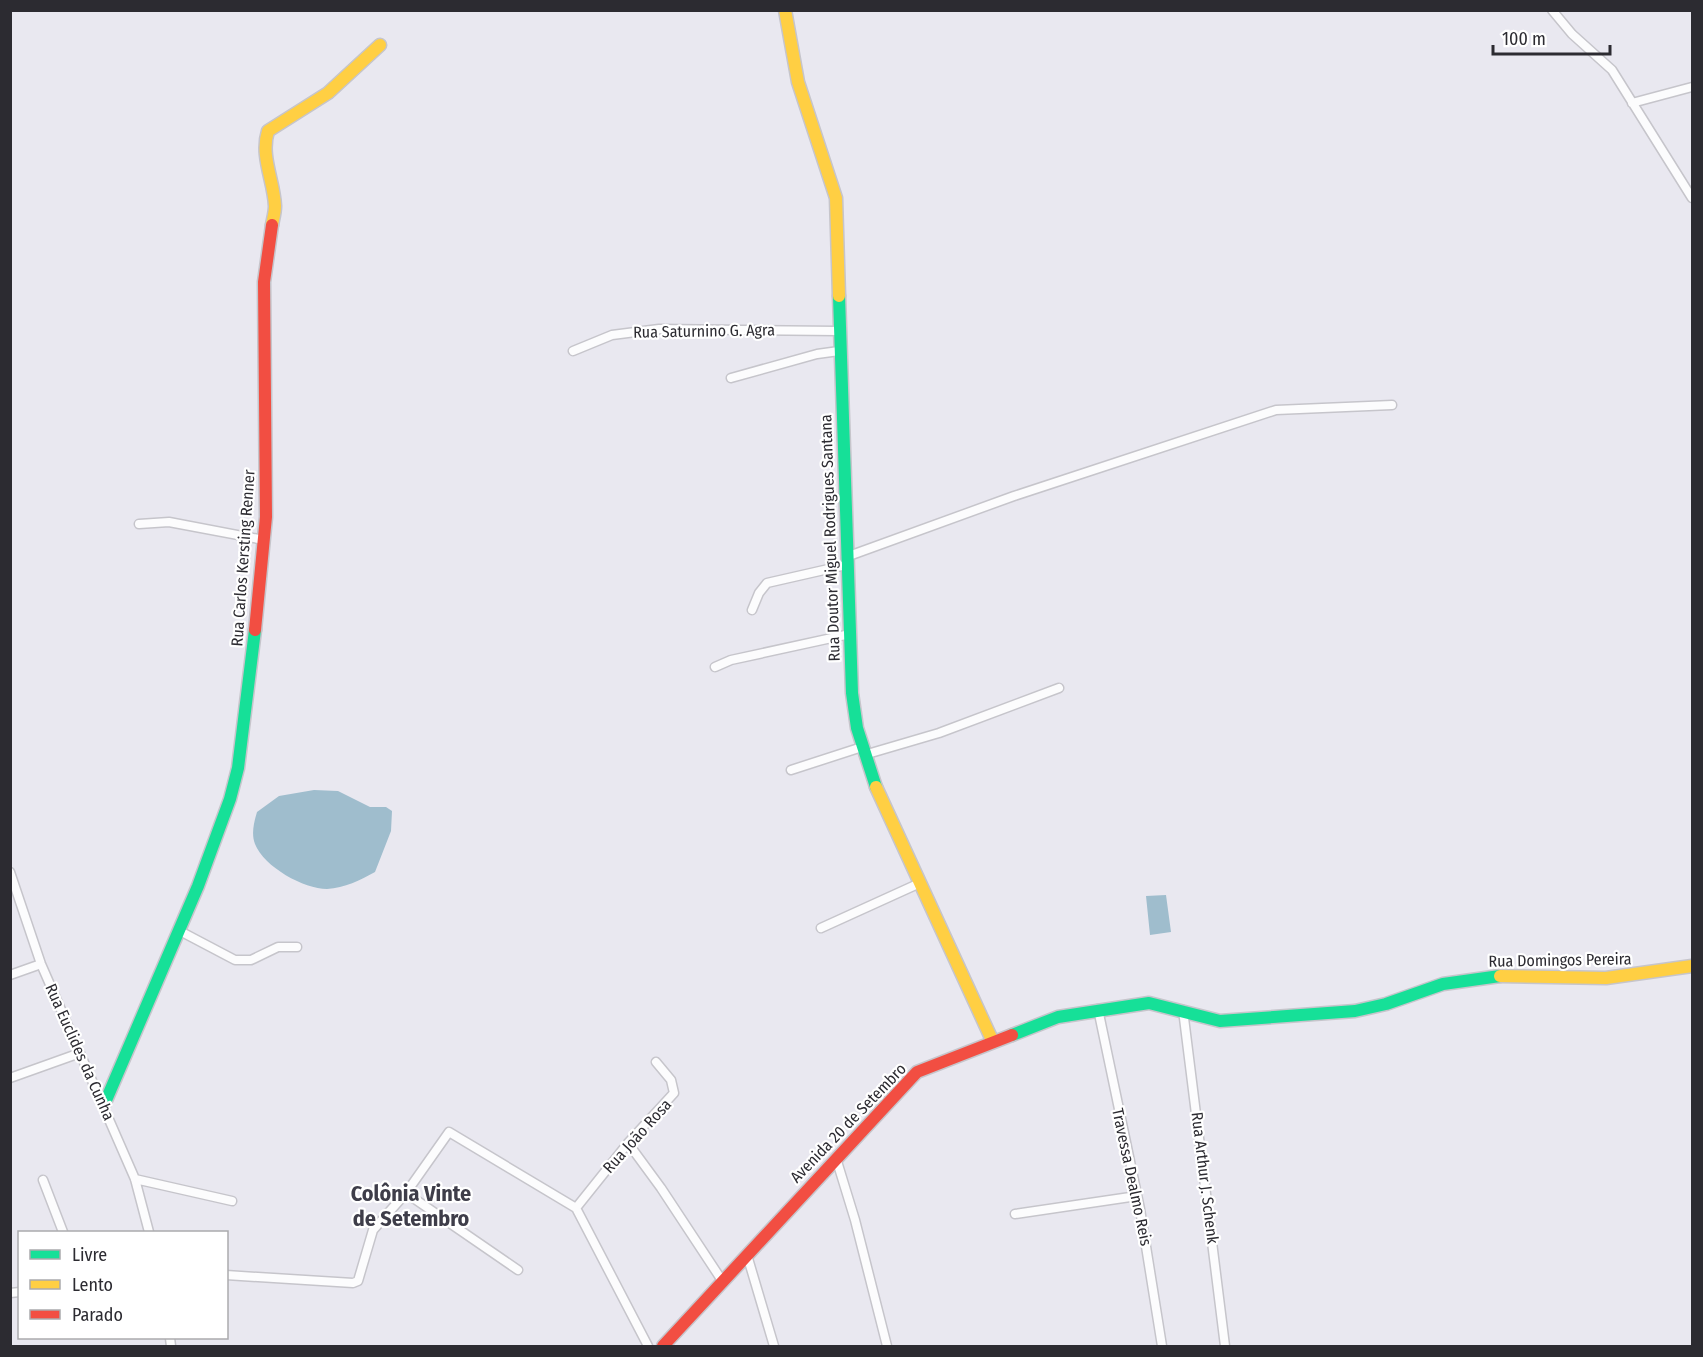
<svg xmlns="http://www.w3.org/2000/svg" width="1703" height="1357" font-family="'Fira Sans Condensed',sans-serif">
<rect width="100%" height="100%" fill="#e9e8f0"/>
<path fill="#9fbdcd" d="M314 790 338 791 370 807H386L392 811 391 831 375 872C360 880 345 888 327 889 304 889 264 867 255 844 251 834 254 822 257 812L279 796Z
M1166 895 1171 932 1150 935 1146 896Z"/>
<g fill="none" stroke-linecap="round" stroke-linejoin="round">
<g stroke="#c6c5cb" stroke-width="11">
<path id="street" d="M1552 10 1572 34 1612 70 1692 198
M1632 103 1692 87
M573 351 612 335 659 329 838 331
M731 378 817 354 839 351
M139 524 169 522 264 540
M846 557 1014 496 1276 410 1392 405
M752 610 759 593 767 583 846 565
M715 667 731 660 850 634
M864 755 939 733 1059 688
M791 770 862 747
M10 872 41 964 135 1179 149 1232
M821 928 920 883
M178 930 235 960H251L278 947H297
M10 975 41 964
M1098 1009 1140 1209 1162 1346
M1183 1010 1225 1346
M10 1078 80 1053
M628 1143 661 1188 723 1282
M836 1158 855 1220 887 1346
M135 1179 232 1201
M43 1180 63 1232
M406 1193 518 1270
M576 1208 628 1143 674 1093 671 1080 656 1062
M1015 1214 1137 1196
M747 1255 774 1346
M226 1275 353 1283 358 1281 373 1230 406 1193 449 1132 576 1208 648 1346
M10 1293 20 1292
M170 1338 171 1346"/>
</g>
<g stroke="#c6c5cb" stroke-width="15">
<path id="fast" d="M839 296 852 693 857 728 876 787
M1012 1035 1058 1017 1149 1003 1220 1021 1355 1011 1386 1004 1443 984 1500 976
M104 1105 198 886 230 799 238 768 255 630"/>
</g>
<g stroke="#c6c5cb" stroke-width="15">
<path id="slow" d="M785 10 798 82 836 198 839 296
M272 225C273 219 275 213 275 206 274 181 260 156 268 131L328 93 380 45
M876 787 993 1042
M1500 976 1606 978 1692 966"/>
</g>
<g stroke="#c6c5cb" stroke-width="15">
<path id="jam" d="M255 630 266 517 264 282 272 225
M663 1346 917 1072 1012 1035"/>
</g>
<use href="#street" stroke="#fcfcfd" stroke-width="8"/>
<use href="#fast" stroke="#16e098" stroke-width="12"/>
<use href="#slow" stroke="#ffcf43" stroke-width="12"/>
<use href="#jam" stroke="#f24e42" stroke-width="12"/>
</g>
<g text-anchor="middle" dominant-baseline="central" stroke-width="4.5" stroke-linejoin="round" paint-order="stroke">
<g font-size="16" fill="#2c2b31" stroke="#fff">
<text transform="translate(704 331) rotate(-1)">Rua Saturnino G. Agra</text>
<text transform="translate(830 538) rotate(-92)">Rua Doutor Miguel Rodrigues Santana</text>
<text transform="translate(243 558) rotate(-86)">Rua Carlos Kersting Renner</text>
<text transform="translate(1560 960) rotate(-1)">Rua Domingos Pereira</text>
<text transform="translate(80 1052) rotate(66)">Rua Euclides da Cunha</text>
<text transform="translate(848 1123) rotate(-46)">Avenida 20 de Setembro</text>
<text transform="translate(637 1136) rotate(-48)">Rua João Rosa</text>
<text transform="translate(1132 1177) rotate(78)">Travessa Dealmo Reis</text>
<text transform="translate(1205 1178) rotate(83)">Rua Arthur J. Schenk</text>
</g>
<g font-size="22" font-weight="bold" fill="#3e3d49" stroke="#fff">
<text x="411" y="1193">Colônia Vinte<tspan x="411" dy="25">de Setembro</tspan></text>
</g>
</g>
<rect width="1703" height="1357" fill="none" stroke="#2c2b31" stroke-width="24"/>
<rect x="18" y="1231" width="210" height="108" fill="#ffffff" stroke="#abaaad" stroke-width="1.5"/>
<rect x="30" y="1250" width="30" height="9" fill="#16e098" stroke="#abaaad" stroke-width="1.5"/>
<text x="72" y="1261" font-size="18" fill="#2c2b31">Livre</text>
<rect x="30" y="1280" width="30" height="9" fill="#ffcf43" stroke="#abaaad" stroke-width="1.5"/>
<text x="72" y="1291" font-size="18" fill="#2c2b31">Lento</text>
<rect x="30" y="1310" width="30" height="9" fill="#f24e42" stroke="#abaaad" stroke-width="1.5"/>
<text x="72" y="1321" font-size="18" fill="#2c2b31">Parado</text>
<path d="M1493 45v9h117v-9" fill="none" stroke="#2c2b31" stroke-width="3"/>
<text x="1502" y="45" font-size="18" fill="#2c2b31" stroke="#ffffff" stroke-width="4.5" paint-order="stroke">100 m</text>
</svg>
